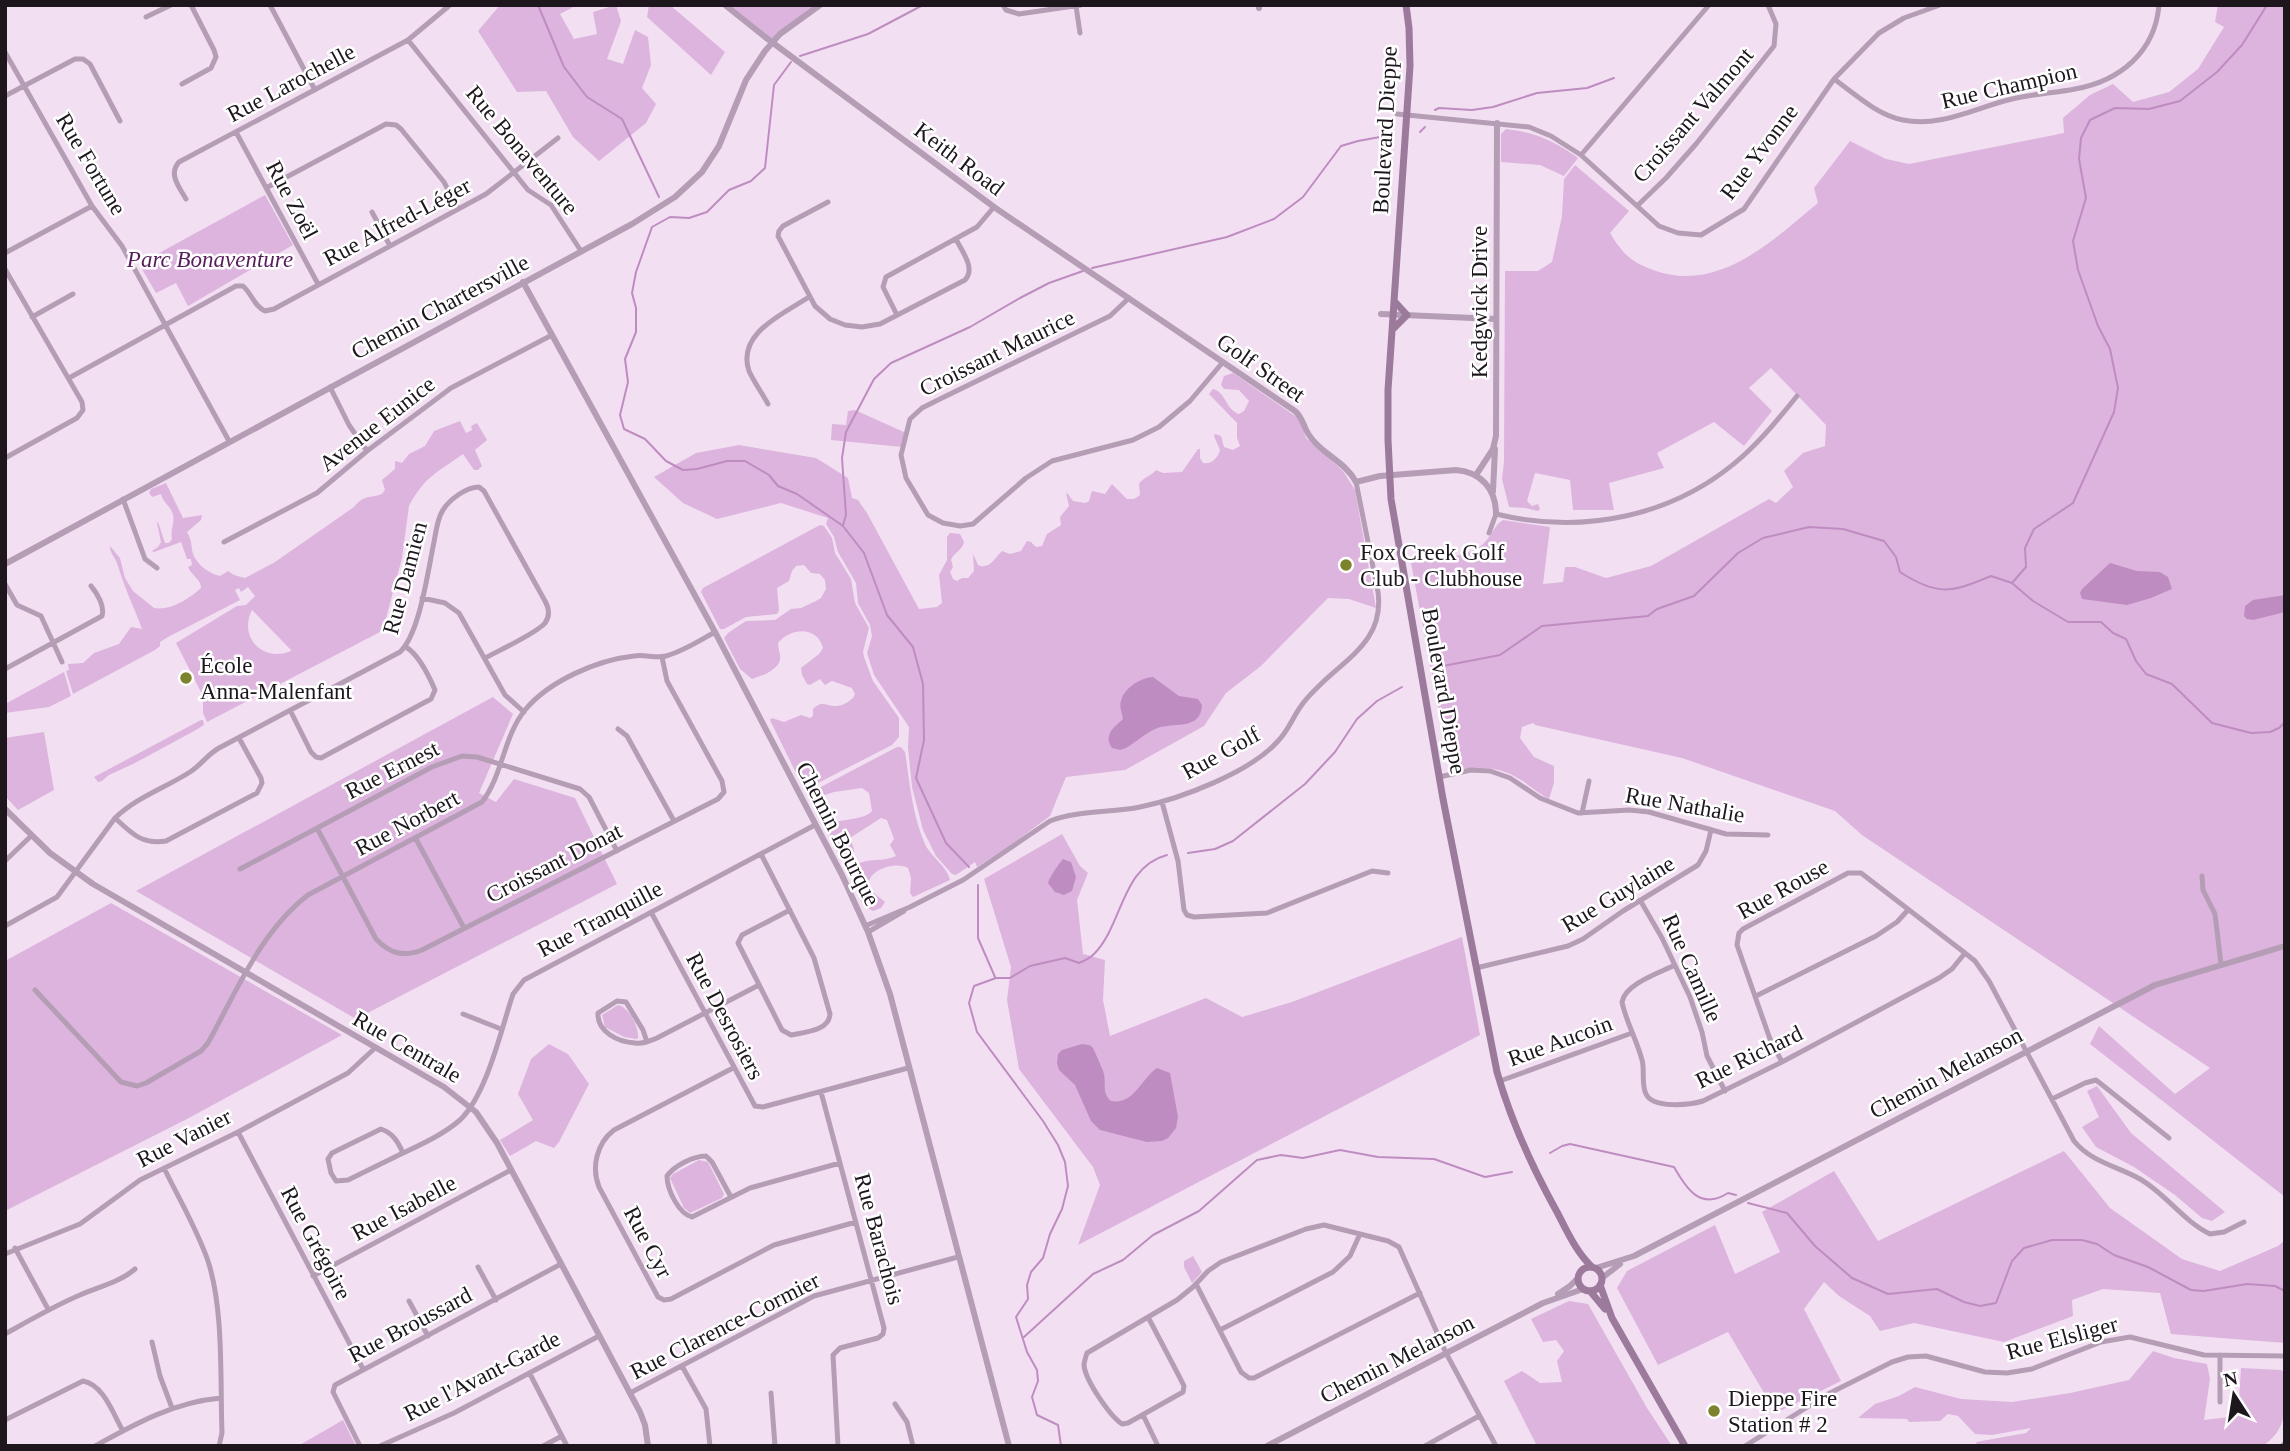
<svg xmlns="http://www.w3.org/2000/svg" width="2290" height="1451" font-family="Georgia,serif">
<rect width="100%" height="100%" fill="#f2e0f2"/>
<path fill="#dcb4de" fill-rule="evenodd" d="M500 5H577L560 14 574 39 597 34 593 12 616 5 621 21 607 59 623 64 635 30 648 37 651 65 642 88 656 104 646 123 599 161 573 137 546 91 517 92 478 31Z
M649 5H670L725 52 711 75 647 17Z
M727 5H820L772 42Z
M2218 5H2285V1197L2090 1044 2099 1026 2175 1094 2210 1068 1862 835 1835 811 1682 758 1535 725 1533 723 1522 727 1520 738 1534 757 1554 766V783L1549 799C1539 794 1531 786 1521 780 1499 765 1475 766 1450 771L1411 563C1432 559 1463 559 1482 545 1491 538 1494 525 1503 520L1550 527 1543 584 1563 582 1565 567H1575L1606 578 1651 566 1769 499 1776 503 1793 487 1784 471 1803 453 1825 446 1826 425 1771 368 1749 388 1772 411 1744 446 1714 422 1657 453 1664 468 1609 483 1614 510H1573L1570 480 1535 473 1527 501 1532 506 1538 504 1540 509 1538 511 1525 508 1509 507 1502 479 1504 462 1505 271H1538L1552 262 1562 216 1564 179 1575 165 1629 211 1610 233C1622 253 1631 262 1653 270 1718 294 1772 241 1818 203L1814 188 1850 141 1886 159 1909 164 2064 133 2063 118 2090 95 2113 84 2133 102 2169 92 2198 69 2224 27 2215 22Z
M1506 129C1534 132 1555 141 1578 158L1564 176 1540 165 1501 162V134Z
M265 195 293 245 188 306 176 283 156 293 139 264Z
M1233 373 1298 418 1306 438 1343 471 1355 490 1376 608 1349 599 1328 598 1261 666 1226 693 1204 726 1125 770 1066 777 1050 816 1011 845 977 867 975 862 956 875 952 874 936 856 923 830 912 787 908 747 909 727 874 675 867 653 872 636 870 625 858 603 856 583 838 552 834 537 826 524 828 518 781 503 717 519 683 503 654 477 696 453 739 445 816 458 848 478 852 498 858 500 867 513 919 609 937 607 942 603 939 575 947 560V537L950 533 960 534 964 542C962 551 954 552 951 560L953 567 950 572 953 579 957 581 962 578H968L974 571 973 554 978 565C989 570 995 558 1002 551L1010 554 1021 551 1027 541 1031 542 1036 547 1042 546 1047 534 1061 525 1060 517 1069 506 1066 493 1068 494 1073 501 1085 503 1089 501 1092 491 1105 494 1112 484 1127 499H1134L1140 495 1139 484C1142 478 1151 476 1156 470L1163 473 1182 472 1198 449H1200V458L1203 463C1211 465 1218 458 1220 450L1214 436 1215 434 1221 436 1224 447 1233 450 1240 446 1237 438V423L1209 394 1213 389C1226 392 1225 409 1239 414L1244 411 1249 401 1239 390 1224 389 1221 385 1224 376Z
M855 410 906 433 902 447 831 440 832 424 846 425 848 411Z
M460 421 466 433 472 430 471 426 477 423 487 440 475 450 482 466 478 470H474L463 454C438 472 424 477 409 506L402 558 384 626 380 632 207 722 203 713V696L176 643 237 606 246 605 255 596 248 587 241 592 239 588 235 590 240 600 168 637 160 642V646L155 650 73 694 66 671 69 670 68 664 83 663 94 653 119 644 131 627 142 629C134 607 124 587 118 566 116 558 110 554 110 546L120 558 125 578 133 591 154 608C170 611 189 599 201 588 201 579 191 575 188 567L192 565 191 559H187L181 542 154 552 152 551 158 547 161 542 157 523 158 522 165 543H169L172 539C170 529 175 523 173 515 171 506 163 503 161 494L152 497 149 493 151 489 166 483 183 518 202 515 201 520 187 532C192 540 191 546 193 554 197 565 210 574 220 576L228 571 234 575 245 578 275 562 354 507C365 494 368 499 382 494L385 490 382 480 395 469V461L402 463 409 454 425 446 434 431ZM252 610 291 650V651C263 663 238 637 252 610Z
M820 525 824 526 832 538 835 553 851 579 855 603 869 628 863 652 864 657 873 681 899 718V737L892 745 816 784 812 782 804 783 799 779 770 720 772 718 784 722 801 715 810 718 813 716V709C822 700 825 706 836 706 843 706 848 702 853 698L855 694 852 688 832 681 825 685 820 679 810 685 807 684 802 675 801 668 819 654 823 648C817 625 790 628 778 643 778 649 781 655 780 660 777 671 761 676 752 679L740 669 724 638 728 633 746 621 775 620 791 609 801 608 816 601 821 598 826 589 825 580 820 574 811 573 804 565 796 566 792 571 789 581 777 588 779 610 777 614 746 617 724 629H720L701 592 703 588Z
M64 672 71 696 49 707 5 713V704Z
M493 697 513 714 479 793 496 802 514 779 575 798 617 884 356 1019 136 891Z
M201 720H203L204 725 196 730 133 764 109 775 102 781 98 782 94 777Z
M44 732 54 790 18 810 5 796V738Z
M897 747H901L905 752C910 784 912 814 925 844 931 857 947 866 950 880L913 897 910 893 911 878 908 868C898 861 868 869 869 884 870 892 880 897 885 902L881 908 873 911 863 906 849 874C859 854 879 864 896 856L890 845 894 839 887 820 881 818 850 838C853 847 857 851 851 861L846 864 843 862 817 808 822 804H826L829 814 836 822C847 819 865 819 872 811L869 793 862 788 834 792 819 797 815 793 817 789Z
M1062 834 1080 866 1088 873 1077 900 1083 954 1105 960 1103 1000 1110 1036 1206 998 1242 1017 1292 1002 1462 937 1480 1035 1078 1245 1100 1185 1093 1167 1019 1069 1007 1000 1011 967 984 879Z
M111 903 342 1035 187 1119 5 1211V961Z
M618 1005C629 1007 639 1027 638 1038L636 1039 624 1037 605 1027 602 1015Z
M549 1044 568 1054 589 1084 559 1142 554 1148 536 1141 510 1156 500 1140 533 1120 518 1094 531 1059Z
M2097 1086 2131 1133 2225 1212 2212 1221 2202 1218 2175 1195 2134 1167 2096 1147 2082 1127 2099 1117 2087 1091Z
M2064 1151 2110 1208 2182 1259 2220 1271 2278 1246 2285 1240V1343L2171 1334 2160 1293 2103 1289 2072 1300 2073 1316 2004 1342 1914 1323 1880 1331 1870 1316 1839 1296 1824 1282 1804 1309 1841 1381 1776 1413 1728 1332 1658 1365 1617 1288 1627 1271 1715 1225 1735 1274 1780 1252 1762 1212 1834 1171 1878 1241Z
M699 1160 708 1162 724 1194 722 1198 690 1213 684 1208 670 1178 673 1174Z
M1193 1256 1202 1272 1192 1283 1184 1267V1261Z
M1569 1301 1588 1304 1647 1408 1672 1446H1537L1504 1381 1522 1371 1540 1383 1562 1382 1557 1361 1564 1351 1556 1340 1543 1342 1531 1319Z
M2153 1351 2174 1358 2207 1364 2210 1379 2204 1420 2238 1416 2241 1368 2281 1370 2285 1373C2285 1401 2290 1430 2262 1446H1977L1976 1442 2026 1433 2031 1428 1992 1435 1975 1434 1958 1416 1948 1414 1940 1421 1909 1422 1907 1419 1858 1418 1875 1404 1899 1396 1915 1387 1961 1399 2012 1402 2070 1393 2129 1380Z
M343 1420 356 1446H298Z"/>
<path fill="#bf8cc1" d="M2110 563 2137 571 2160 572 2168 577 2172 589 2151 598 2127 605 2082 599 2080 593 2082 589Z
M2285 595V612L2253 620 2247 619 2244 616 2245 606 2253 600Z
M1153 677 1179 696 1198 699 1202 705C1201 732 1171 721 1155 729 1144 734 1136 742 1126 748L1120 750 1112 748C1103 735 1114 727 1123 719 1122 713 1119 707 1121 701 1124 688 1140 678 1153 677Z
M1063 859 1071 862 1076 877 1072 891 1064 895 1055 892 1048 883C1050 876 1058 865 1063 859Z
M1082 1044C1087 1045 1090 1044 1093 1048 1094 1050 1104 1072 1104 1074 1106 1085 1102 1093 1111 1101 1134 1105 1141 1079 1157 1068L1170 1073 1178 1117 1176 1128 1168 1138 1162 1141 1147 1142 1100 1130 1091 1121 1075 1085 1059 1070 1057 1063 1058 1054 1062 1050Z"/>
<g fill="none" stroke-linecap="round" stroke-linejoin="round">
<path stroke="#bf8cc1" stroke-width="2" d="M538 5 564 67 587 97 622 119 659 197
M800 56 868 34 923 5
M791 62 774 85 765 168 751 181 729 190 707 212 689 218 670 217 652 227 636 272 632 293 636 308V332L625 359 628 382 620 415 624 429 645 439 666 461 683 470 697 469 727 461H745L769 475 778 486 797 494 843 526 864 553 887 615 913 647 923 684 924 740 916 778 946 843 969 867
M1435 110 1439 108 1472 110 1493 107 1537 93 1587 88 1614 78
M1420 132 1425 127
M1092 268 1227 237 1274 219 1303 197 1341 146 1358 141 1391 135
M843 525 846 515 842 458 846 432 874 379 891 363 970 327 1020 298 1049 283 1083 271
M2012 583 2026 567 2025 548 2034 529 2073 503 2114 412 2118 388 2110 349 2098 326 2078 270 2073 241 2086 198 2079 159 2081 138 2090 120 2115 108 2149 109 2180 101 2217 72 2242 45 2267 5
M1443 666 1500 655 1542 626 1648 616 1657 609 1694 596 1738 553 1763 538 1809 527 1843 529 1884 541 1896 557 1900 572C1937 596 1951 593 1991 576L2012 583 2033 601 2068 622H2101L2113 633 2126 639 2136 661 2146 674 2172 684 2212 723 2251 733 2270 732 2279 728 2285 722
M1188 853 1215 849 1233 841 1305 784 1335 752 1357 719 1377 701 1402 687
M978 885V938L995 977
M1550 1153 1562 1146 1570 1144 1674 1167C1686 1188 1700 1211 1728 1193L1736 1195
M1748 1203 1787 1213 1815 1246 1852 1278 1888 1294 1937 1289 1964 1302 1980 1306 1996 1303 2012 1261 2024 1248 2052 1240H2082L2097 1244 2114 1255 2148 1267 2191 1290 2204 1291 2247 1284 2275 1286 2285 1291
M1024 1337 1093 1274 1123 1260 1153 1235 1199 1211 1257 1160 1281 1155 1303 1158 1340 1150 1378 1157 1434 1159 1485 1177 1512 1172
M1061 1446 1058 1425 1037 1415 1032 1397 1038 1381 1037 1370 1027 1352 1016 1317 1028 1299 1027 1285 1031 1272 1043 1258 1050 1234 1062 1209 1068 1186 1065 1162 1058 1145 1043 1121 977 1032 969 1003 974 986 996 978H1010L1030 966 1065 958 1079 963C1084 961 1090 958 1094 954 1123 925 1121 867 1167 855"/>
<path stroke="#b49db5" stroke-width="5" d="M270 5 315 90
M1003 5 1006 10 1019 14 1081 5
M1076 6 1080 33
M146 17 171 5
M408 40 528 190 551 205 581 251
M5 52 92 206 122 246 229 441
M1834 79C1855 94 1877 115 1903 120 1940 128 1977 107 2012 99 2033 94 2054 93 2075 89 2120 81 2155 52 2159 5
M182 84 211 68 216 57 214 50 191 5
M5 96 75 59H83L90 64 120 121
M1397 114 1529 127 1551 136 1581 155 1659 226 1678 233 1701 235 1744 209 1834 79 1879 33 1904 18 1940 5
M236 132 318 284
M1581 155 1709 5
M266 188 386 124 396 125 401 129 444 182 458 209
M186 199C179 187 168 174 179 162L408 40 450 5
M828 202 783 226 779 231 778 236 815 306 830 319 845 325 862 327 880 324 965 280C976 268 962 252 956 239
M1637 206 1666 178 1696 144 1774 46 1776 24 1768 5
M372 212 390 246
M5 253 92 206
M5 269 82 402 83 410 77 418 5 458
M1129 298 1110 316 942 398 922 408 910 419 901 455 906 478 928 515 943 523 960 526 973 524 1026 478 1052 461 1133 440 1159 427 1190 401 1223 362
M897 315 883 287 886 277 977 227 994 207
M32 317 73 294
M69 378 236 286H243C252 294 254 306 265 311L274 309 486 194 558 138
M330 387 349 425 367 451
M768 404C762 393 754 382 749 371 736 333 785 313 809 297
M123 499 145 559 157 568
M1489 533 1496 514C1583 535 1675 517 1743 456 1763 438 1780 417 1797 396
M224 542 317 493 367 451 451 388 552 335
M5 584 17 605 41 616 62 662
M422 598 445 603 459 613 505 695 524 712
M5 669 102 616C105 606 97 593 91 586
M291 712 311 752 316 757 321 758 431 699 435 690C429 676 419 655 406 647
M618 729 627 736 674 821
M1439 777 1471 770 1490 771 1510 778 1540 798 1578 813 1629 810 1649 812 1726 834 1768 835
M1162 802 1178 861 1184 910 1187 915 1194 917 1267 913 1372 871 1388 873
M1582 813 1589 781
M115 818C131 833 142 845 166 841L257 793 262 783 261 778 239 738
M317 828 376 939C390 954 404 957 422 950L718 799 724 792 722 781 667 681 662 657
M416 839 464 928
M761 854 812 954 814 958 830 1014C829 1031 805 1032 791 1035L782 1030 738 943 742 935 790 910
M5 861 31 836
M240 869 432 767 462 756 477 757 580 789 589 797 617 851
M2202 876 2203 890 2215 914 2221 964
M1640 900 1662 938 1690 997 1702 1032 1707 1056 1725 1091
M651 912 755 1106 763 1107 908 1068
M5 926 57 897 115 818C137 797 165 788 190 772 201 765 208 754 219 748L400 652C420 633 428 570 434 542 436 532 437 519 443 510 449 500 466 487 479 487L484 491 545 601C549 608 550 616 545 623 537 633 498 651 485 658
M865 926 910 907 963 880 1050 821C1078 810 1111 813 1140 807 1180 799 1251 772 1278 741 1288 731 1293 717 1301 706 1307 697 1315 690 1323 682 1352 655 1384 637 1378 592L1356 482
M868 932 904 911
M1675 965C1659 973 1625 984 1622 1002 1626 1022 1637 1040 1642 1060 1645 1070 1641 1084 1646 1094 1653 1109 1690 1105 1703 1101L1782 1062 1939 978 1952 969 1965 953
M1476 968 1568 946 1583 939 1623 911 1698 865 1706 851 1711 830
M35 990 121 1082 137 1086 146 1083 201 1051 208 1043C236 992 261 931 308 895L482 802C503 775 503 737 525 710 549 681 597 660 634 656 645 654 656 659 666 656 684 651 699 641 715 632
M1756 996 1876 936 1897 922 1908 910
M463 1014 501 1029
M647 1042 643 1030 626 1002 617 1001 598 1013C597 1032 618 1042 635 1043 643 1044 650 1041 657 1038L759 985
M1782 1062 1770 1039 1737 945 1739 933 1743 929 1848 873H1861L1965 953 1975 961 1989 981 2074 1141C2091 1162 2117 1166 2140 1179 2166 1194 2183 1221 2210 1234L2224 1232 2244 1222
M733 1068 614 1130C597 1143 591 1167 599 1187L658 1297 664 1300 671 1299 774 1245 856 1222
M1500 1081 1632 1033
M821 1092 884 1328 883 1334 878 1338 840 1348 833 1355 838 1446
M2052 1099 2085 1083 2096 1080 2169 1138
M238 1132 363 1369
M403 1153C398 1142 393 1133 381 1129L332 1153 328 1159 331 1173 336 1181 348 1180 403 1153C422 1144 444 1134 460 1120 487 1094 501 1030 513 994L524 980 815 825
M164 1168C179 1199 197 1229 208 1261 224 1310 220 1380 222 1433L219 1446
M731 1197 712 1162 706 1156C693 1156 674 1166 667 1176 667 1190 679 1214 692 1217L750 1188 840 1163
M15 1248 48 1309
M5 1254 80 1224 140 1180 238 1132 348 1073 375 1048
M478 1267 496 1300
M313 1276 511 1170
M1196 1284 1241 1372 1249 1378H1254L1420 1293
M409 1301 428 1336
M1148 1317 1179 1376 1184 1386 1183 1392 1128 1423 1122 1424C1110 1416 1085 1380 1084 1365 1084 1362 1086 1356 1087 1353L1177 1300 1193 1287 1208 1271 1221 1262 1306 1229 1324 1225 1388 1241 1399 1247 1446 1353 1496 1446
M1220 1330 1333 1272 1350 1256 1360 1234
M5 1334C30 1320 54 1306 80 1295 98 1287 120 1282 135 1269
M152 1342 160 1376 172 1408
M2220 1355V1402
M682 1366 706 1409 710 1446
M530 1374 567 1446
M630 1393 814 1296 958 1257
M771 1393 775 1446
M895 1404 907 1422 913 1446
M1143 1415 1158 1446
M5 1420 83 1381C104 1385 113 1414 123 1431
M95 1446C135 1424 174 1402 221 1398
M360 1446 333 1392 335 1385 561 1264
M380 1446 454 1413 599 1336
M543 1446 562 1436
M1425 1446 1479 1416
M1745 1446 1828 1394 1892 1362 1908 1357 1926 1356 1985 1372 2007 1373 2032 1369 2101 1342 2130 1337 2204 1355 2285 1356
M2282 1446 2285 1443"/>
<path stroke="#b49db5" stroke-width="6" d="M725 5 765 37 994 207 1295 411C1304 419 1303 427 1309 435 1321 454 1345 461 1356 482L1380 476 1456 470C1481 472 1496 489 1496 514
M1259 5V8
M523 282 715 632 842 875 868 932 890 994 1009 1446
M1381 314 1496 319
M1476 475 1493 449 1496 436 1497 123
M1493 491 1495 449
M5 564 632 224 675 197 702 172 719 146 746 80 765 51 780 34 820 5
M5 809 50 853 93 884 444 1087 476 1112 497 1143 640 1412 645 1425 648 1446
M1596 1268 1634 1256 2155 985 2285 946
M1602 1278 1620 1264
M1558 1294 1570 1286 1578 1278
M1267 1446 1543 1303 1583 1289"/>
<path stroke="#9b7a9c" stroke-width="7" d="M1406 5 1409 28 1410 66 1388 390V440L1391 499 1443 799 1497 1072C1511 1121 1532 1167 1557 1212 1567 1231 1576 1252 1592 1267
M1394 328 1407 315 1396 303
M1578 1279a12 12 0 1 1 24 0a12 12 0 1 1-24 0Z
M1600 1285 1612 1318 1685 1446
M1590 1291 1605 1309"/>
</g>
<g fill="#7d822d" stroke="#fff" stroke-width="2.5">
<circle cx="1346" cy="565" r="7"/>
<circle cx="186" cy="678" r="7"/>
<circle cx="1714" cy="1411" r="7"/>
</g>
<g text-anchor="middle" dominant-baseline="central" stroke-width="5" stroke-linejoin="round" paint-order="stroke">
<g font-size="23" fill="#1d171d" stroke="#fff">
<text transform="translate(291 83) rotate(-28)">Rue Larochelle</text>
<text transform="translate(2009 86) rotate(-13)">Rue Champion</text>
<text transform="translate(1693 115) rotate(-49)">Croissant Valmont</text>
<text transform="translate(1385 130) rotate(-87)">Boulevard Dieppe</text>
<text transform="translate(522 150) rotate(50)">Rue Bonaventure</text>
<text transform="translate(1759 152) rotate(-53)">Rue Yvonne</text>
<text transform="translate(959 159) rotate(37)">Keith Road</text>
<text transform="translate(91 164) rotate(59)">Rue Fortune</text>
<text transform="translate(292 200) rotate(62)">Rue Zoël</text>
<text transform="translate(397 222) rotate(-28)">Rue Alfred-Léger</text>
<text transform="translate(1479 302) rotate(-90)">Kedgwick Drive</text>
<text transform="translate(440 307) rotate(-28)">Chemin Chartersville</text>
<text transform="translate(997 353) rotate(-26)">Croissant Maurice</text>
<text transform="translate(1261 368) rotate(35)">Golf Street</text>
<text transform="translate(377 424) rotate(-38)">Avenue Eunice</text>
<text transform="translate(405 578) rotate(-75)">Rue Damien</text>
<text transform="translate(1444 691) rotate(80)">Boulevard Dieppe</text>
<text transform="translate(1221 753) rotate(-29)">Rue Golf</text>
<text transform="translate(392 770) rotate(-27)">Rue Ernest</text>
<text transform="translate(1685 805) rotate(10)">Rue Nathalie</text>
<text transform="translate(407 823) rotate(-28)">Rue Norbert</text>
<text transform="translate(838 834) rotate(63)">Chemin Bourque</text>
<text transform="translate(554 863) rotate(-27)">Croissant Donat</text>
<text transform="translate(1783 889) rotate(-29)">Rue Rouse</text>
<text transform="translate(1618 894) rotate(-31)">Rue Guylaine</text>
<text transform="translate(600 919) rotate(-28)">Rue Tranquille</text>
<text transform="translate(1692 968) rotate(66)">Rue Camille</text>
<text transform="translate(725 1016) rotate(62)">Rue Desrosiers</text>
<text transform="translate(1560 1041) rotate(-20)">Rue Aucoin</text>
<text transform="translate(407 1047) rotate(30)">Rue Centrale</text>
<text transform="translate(1749 1057) rotate(-26)">Rue Richard</text>
<text transform="translate(1946 1073) rotate(-28)">Chemin Melanson</text>
<text transform="translate(184 1138) rotate(-27)">Rue Vanier</text>
<text transform="translate(404 1208) rotate(-28)">Rue Isabelle</text>
<text transform="translate(879 1239) rotate(75)">Rue Barachois</text>
<text transform="translate(648 1242) rotate(62)">Rue Cyr</text>
<text transform="translate(316 1243) rotate(62)">Rue Grégoire</text>
<text transform="translate(410 1325) rotate(-28)">Rue Broussard</text>
<text transform="translate(725 1326) rotate(-27)">Rue Clarence-Cormier</text>
<text transform="translate(2062 1338) rotate(-15)">Rue Elsliger</text>
<text transform="translate(1397 1359) rotate(-27)">Chemin Melanson</text>
<text transform="translate(482 1376) rotate(-27)">Rue l'Avant-Garde</text>
</g>
<g font-size="23" font-style="italic" fill="#581c5d" stroke="#fff">
<text x="210" y="259">Parc Bonaventure</text>
</g>
<g font-size="23" fill="#1d171d" stroke="#fff" text-anchor="start">
<text x="1360" y="552">Fox Creek Golf<tspan x="1360" dy="26">Club - Clubhouse</tspan></text>
<text x="200" y="665">École<tspan x="200" dy="26">Anna-Malenfant</tspan></text>
<text x="1728" y="1398">Dieppe Fire<tspan x="1728" dy="26">Station # 2</tspan></text>
</g>
</g>
<rect width="2290" height="1451" fill="none" stroke="#1d171d" stroke-width="14"/>
<g transform="translate(2234 1395) rotate(348)" stroke="#ffffff" stroke-width="5" paint-order="stroke">
<path d="M0-5L12 26L0 18L-12 26Z" fill="#1d171d"/>
<text y="-10" font-size="19" font-weight="bold" text-anchor="middle" fill="#1d171d">N</text>
</g>
</svg>
